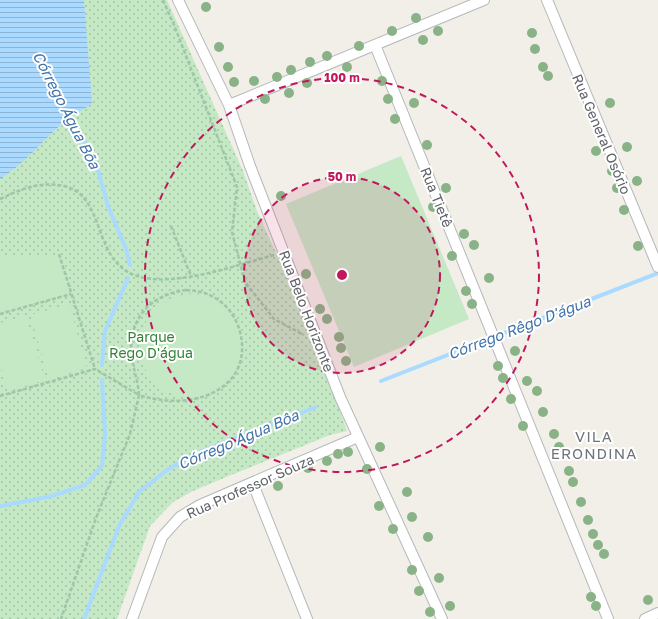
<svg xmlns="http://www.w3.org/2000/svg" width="658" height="619" font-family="'Golos Text',sans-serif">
<defs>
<pattern id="grass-dots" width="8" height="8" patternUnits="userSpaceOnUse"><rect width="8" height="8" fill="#c5e8c5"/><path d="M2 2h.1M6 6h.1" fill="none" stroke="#a3c0a4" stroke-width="1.8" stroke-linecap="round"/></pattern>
<pattern id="water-rules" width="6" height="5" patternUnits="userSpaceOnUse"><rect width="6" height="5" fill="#aadaff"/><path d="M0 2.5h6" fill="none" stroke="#8eb4d2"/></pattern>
</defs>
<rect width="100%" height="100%" fill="#f1efe8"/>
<path fill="url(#grass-dots)" d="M0 0H167L243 171 257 211 312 332 347 431 330 435 231 475 193 491 173 502 150 526 117 619H0Z"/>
<path fill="#c5e8c5" d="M401 156 469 319 354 367 286 204Z
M0 255 61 257 71 293 0 312Z
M140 346a52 52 0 1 1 104 0a52 52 0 1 1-104 0Z
M69 304 87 368 49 379 30 315Z
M26 316 45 380 8 391 0 365V323Z"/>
<path fill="url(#water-rules)" d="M0 0H84L92 103C85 110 75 112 68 118 45 138 26 163 0 179Z"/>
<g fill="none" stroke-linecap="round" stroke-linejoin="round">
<path stroke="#aadaff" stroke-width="4" d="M69 112 97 167 108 206 126 249 130 265
M102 365 105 331 128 278
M381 381 658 273
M1 506 52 496 85 485 102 466 105 434 102 380
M84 619 119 526 139 492 167 470 197 453 316 407"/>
<g stroke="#b5b8bc" stroke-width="12">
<path id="minor" d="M178 0 229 105 250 166 340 397 442 619
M547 0 658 267
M375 45 608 619
M229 105 484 0
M253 484 307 619
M132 619 162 537 180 517 200 505 358 437
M645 619 658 613"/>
</g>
<path stroke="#9cc7a9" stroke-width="2.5" stroke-dasharray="4 2" stroke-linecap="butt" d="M163 0 174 25 237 187 232 232 245 282 274 319 304 335
M0 199C21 189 41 181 64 186 107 196 91 261 137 276 174 288 237 265 274 255
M171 226 191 276
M59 254 95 369
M186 290C197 291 206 292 215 298 244 314 253 362 226 384 203 404 167 404 139 395 138 382 134 371 132 358 127 320 149 295 186 290Z
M0 314 71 294
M0 396 95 369 139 395 130 434 96 518 61 619"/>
<use href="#minor" stroke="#fff" stroke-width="10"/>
</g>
<g fill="#89b387">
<circle cx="206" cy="7" r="5"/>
<circle cx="416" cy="18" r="5"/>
<circle cx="392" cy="31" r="5"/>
<circle cx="438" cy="31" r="5"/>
<circle cx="532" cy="33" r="5"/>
<circle cx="423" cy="40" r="5"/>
<circle cx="359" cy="46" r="5"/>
<circle cx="219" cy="47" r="5"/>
<circle cx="535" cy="49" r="5"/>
<circle cx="327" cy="56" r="5"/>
<circle cx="310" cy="62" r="5"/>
<circle cx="228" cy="67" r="5"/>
<circle cx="347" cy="67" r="5"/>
<circle cx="543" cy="67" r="5"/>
<circle cx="291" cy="70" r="5"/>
<circle cx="548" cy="76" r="5"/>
<circle cx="277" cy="77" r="5"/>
<circle cx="254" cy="81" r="5"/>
<circle cx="382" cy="81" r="5"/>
<circle cx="234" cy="82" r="5"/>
<circle cx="307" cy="83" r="5"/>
<circle cx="289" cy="93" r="5"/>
<circle cx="265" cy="99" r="5"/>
<circle cx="388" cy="99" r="5"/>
<circle cx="414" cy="103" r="5"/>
<circle cx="610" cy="103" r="5"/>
<circle cx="395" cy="119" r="5"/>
<circle cx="427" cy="145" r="5"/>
<circle cx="627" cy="147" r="5"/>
<circle cx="596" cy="151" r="5"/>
<circle cx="612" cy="171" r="5"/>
<circle cx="637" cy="181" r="5"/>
<circle cx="446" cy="188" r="5"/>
<circle cx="617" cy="188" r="5"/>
<circle cx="281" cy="196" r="5"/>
<circle cx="433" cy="207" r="5"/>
<circle cx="624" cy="210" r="5"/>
<circle cx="464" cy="234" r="5"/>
<circle cx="474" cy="245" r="5"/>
<circle cx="638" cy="246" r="5"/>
<circle cx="452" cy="256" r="5"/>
<circle cx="306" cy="274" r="5"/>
<circle cx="489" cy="278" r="5"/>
<circle cx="466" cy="291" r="5"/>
<circle cx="472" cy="304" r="5"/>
<circle cx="320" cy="309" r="5"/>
<circle cx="327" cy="319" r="5"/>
<circle cx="339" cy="337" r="5"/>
<circle cx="341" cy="348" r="5"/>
<circle cx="515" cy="351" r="5"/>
<circle cx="346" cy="361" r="5"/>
<circle cx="498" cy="366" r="5"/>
<circle cx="503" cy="378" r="5"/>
<circle cx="527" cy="381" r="5"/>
<circle cx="537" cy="391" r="5"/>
<circle cx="511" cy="399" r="5"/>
<circle cx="543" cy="412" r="5"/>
<circle cx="523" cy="426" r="5"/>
<circle cx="554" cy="434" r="5"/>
<circle cx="380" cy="447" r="5"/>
<circle cx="559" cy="447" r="5"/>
<circle cx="348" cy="452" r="5"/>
<circle cx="338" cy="454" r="5"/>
<circle cx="327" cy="461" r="5"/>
<circle cx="308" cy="468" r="5"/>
<circle cx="367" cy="469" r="5"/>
<circle cx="569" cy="471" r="5"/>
<circle cx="573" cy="482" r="5"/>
<circle cx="278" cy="486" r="5"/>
<circle cx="407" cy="492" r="5"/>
<circle cx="581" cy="502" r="5"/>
<circle cx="379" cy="506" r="5"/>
<circle cx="412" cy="517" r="5"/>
<circle cx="588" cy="520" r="5"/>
<circle cx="393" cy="529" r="5"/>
<circle cx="593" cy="534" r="5"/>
<circle cx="428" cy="537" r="5"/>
<circle cx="598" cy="545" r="5"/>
<circle cx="604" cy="554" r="5"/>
<circle cx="412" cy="570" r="5"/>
<circle cx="439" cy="578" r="5"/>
<circle cx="419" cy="591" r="5"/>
<circle cx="591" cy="597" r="5"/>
<circle cx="648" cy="600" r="5"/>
<circle cx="450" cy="606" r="5"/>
<circle cx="596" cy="606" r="5"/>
<circle cx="430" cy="612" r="5"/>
</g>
<circle cx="342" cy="275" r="98" fill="#c2185b" fill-opacity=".12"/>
<g fill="none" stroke="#c2185b" stroke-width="2" stroke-dasharray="7 5">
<circle cx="342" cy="275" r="98"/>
<circle cx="342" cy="275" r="197"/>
</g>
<g text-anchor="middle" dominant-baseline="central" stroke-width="4" stroke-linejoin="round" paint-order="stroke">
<g font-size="14" fill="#5f6368" stroke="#fff">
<text transform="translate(602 134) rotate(67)">Rua General Osório</text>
<text transform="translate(437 197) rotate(68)">Rua Tietê</text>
<text transform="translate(307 311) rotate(69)">Rua Belo Horizonte</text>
<text transform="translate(250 486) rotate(-24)">Rua Professor Souza</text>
</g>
<g font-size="14" fill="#348238" stroke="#fff">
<text x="151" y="336">Parque<tspan x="151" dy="16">Rego D'água</tspan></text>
</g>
<g font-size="15" font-style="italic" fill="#4174aa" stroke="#fff">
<text transform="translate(67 110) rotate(63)">Córrego Água Bõa</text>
<text transform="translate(519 327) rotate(-21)">Córrego Rêgo D'água</text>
<text transform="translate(238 439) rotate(-23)">Córrego Água Bôa</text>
</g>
<g font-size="15" letter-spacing="1" fill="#70757a" stroke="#fff">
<text x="594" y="436">VILA<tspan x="594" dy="17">ERONDINA</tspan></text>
</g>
</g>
<circle cx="342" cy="275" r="6" fill="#c2185b" stroke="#fff" stroke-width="2"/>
<g font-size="12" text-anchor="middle" font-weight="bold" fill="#c2185b" stroke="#fff" stroke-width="4" stroke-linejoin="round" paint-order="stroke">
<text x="342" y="82">100 m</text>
<text x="342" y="181">50 m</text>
</g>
</svg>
